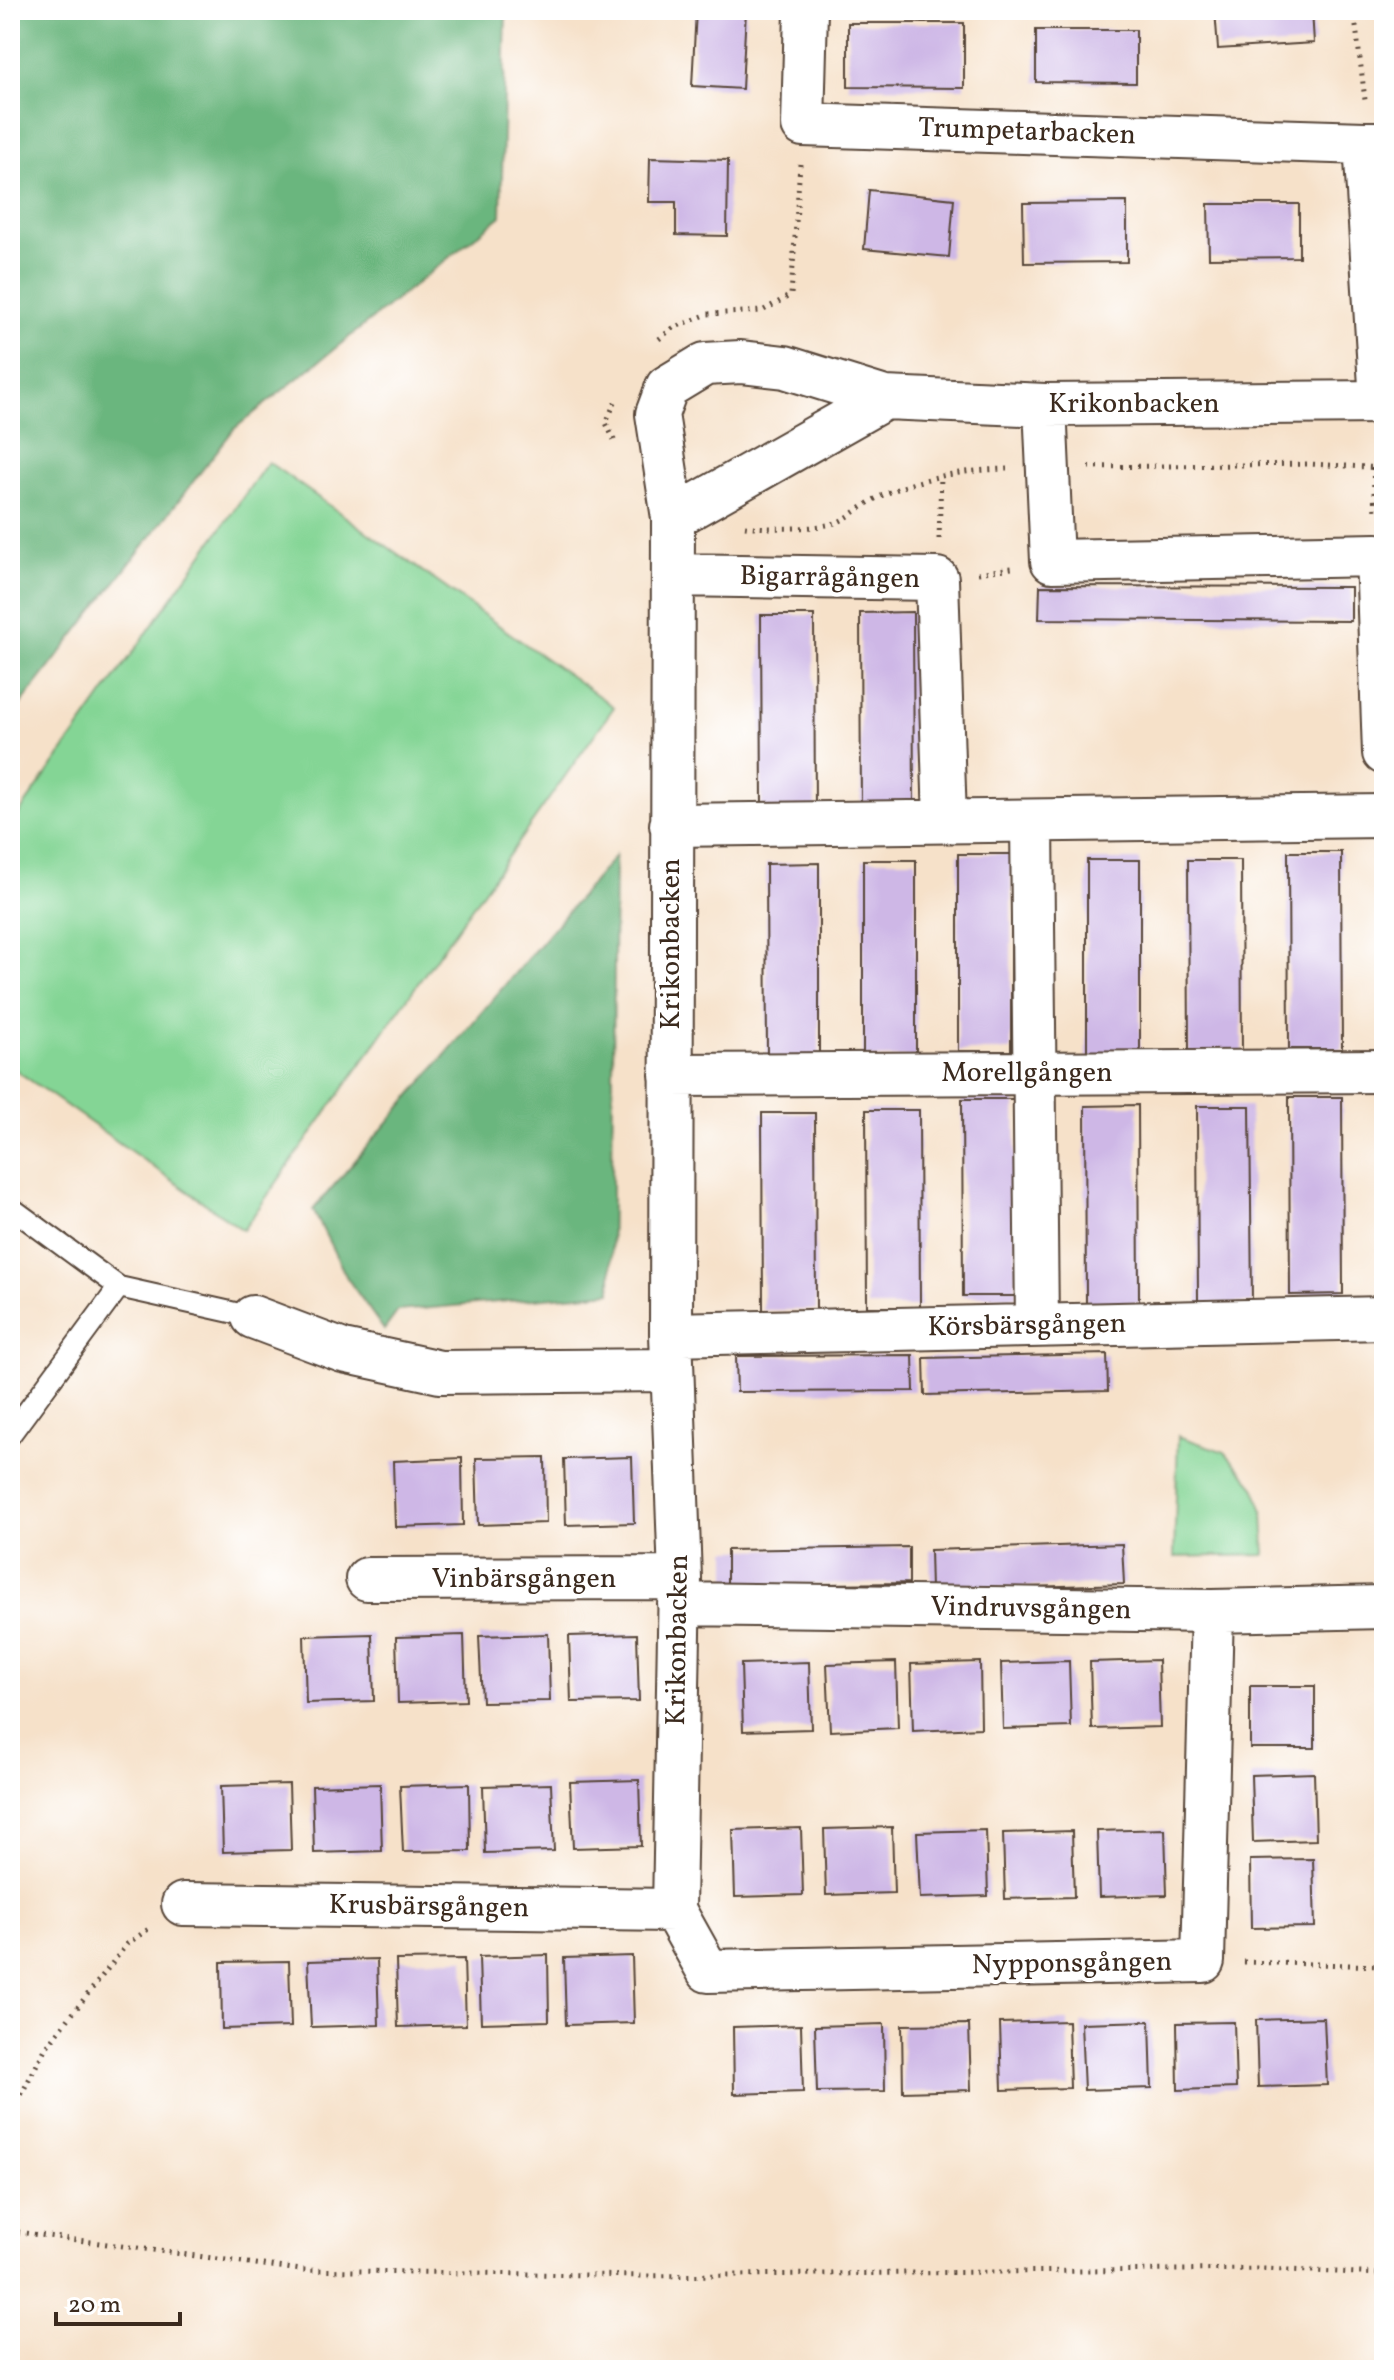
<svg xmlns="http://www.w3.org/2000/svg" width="1394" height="2380" font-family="Vollkorn,serif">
<rect width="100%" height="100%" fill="#fff"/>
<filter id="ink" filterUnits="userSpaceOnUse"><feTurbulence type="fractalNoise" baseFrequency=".0125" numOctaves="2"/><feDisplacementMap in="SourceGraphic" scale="16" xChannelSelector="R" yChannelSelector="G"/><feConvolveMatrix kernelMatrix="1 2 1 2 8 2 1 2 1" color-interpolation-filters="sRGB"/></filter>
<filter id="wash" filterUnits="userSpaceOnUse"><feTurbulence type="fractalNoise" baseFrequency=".006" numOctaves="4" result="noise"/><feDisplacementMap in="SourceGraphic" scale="32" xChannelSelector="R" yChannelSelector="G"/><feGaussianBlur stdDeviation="1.8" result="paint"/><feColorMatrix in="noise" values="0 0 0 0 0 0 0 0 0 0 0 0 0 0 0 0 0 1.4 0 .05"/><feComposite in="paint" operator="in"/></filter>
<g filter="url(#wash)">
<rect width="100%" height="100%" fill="#f6e1c9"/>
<path fill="#84d595" stroke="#60805a" stroke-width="2" d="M268 462 614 707 243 1230 10 1066V826Z
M1178 1436 1225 1452 1255 1487 1263 1512 1265 1555 1174 1557Z"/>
<path fill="#6bb67e" stroke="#53704e" stroke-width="2" d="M10 10H506L501 216 234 429 10 718Z
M615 856 611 1292 398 1311 384 1330 347 1278 313 1210Z"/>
<g id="blocks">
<path fill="#ceb7e6" d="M696 10H746L742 89 692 86Z
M1215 10H1312L1314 43 1218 49Z
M848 23H964V88L848 87Z
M1036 30H1136V83L1036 82Z
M650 158 728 160 727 236 676 235V202H649Z
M869 190 954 199 949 257 864 249Z
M1127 202V262L1024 263 1023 203Z
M1208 204H1299V257L1209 258Z
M1040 586 1351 587V621L1039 619Z
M913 612 914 810H861L860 613Z
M761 615H814L815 812H762Z
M1288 852H1341L1342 1049H1289Z
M958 854H1011V1051H958Z
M863 860H916V1057L863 1058Z
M1087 860H1140V1058H1087Z
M1188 860H1241L1242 1057H1189Z
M819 863V1061H767L766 864Z
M1289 1097H1342L1343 1294 1290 1295Z
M962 1099H1015L1016 1296H963Z
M1138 1105 1139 1303H1086L1085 1106Z
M1197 1106H1250L1252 1303H1198Z
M866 1110H919L920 1307H867Z
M762 1113H815L816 1310H763Z
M1107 1354 1108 1391 925 1395 924 1358Z
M913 1355 914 1391 737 1392 736 1356Z
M545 1457 546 1523 478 1525 476 1458Z
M632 1457 634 1523 566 1525 564 1459Z
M462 1458 463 1525 395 1527 393 1461Z
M1122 1544 1124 1584 931 1590 930 1550Z
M909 1547V1583L727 1585V1550Z
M372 1634 374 1701 306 1703 304 1636Z
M548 1634 550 1701 482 1702 479 1636Z
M637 1634 639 1701 571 1702 569 1636Z
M464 1635 466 1701 398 1703 396 1637Z
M1158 1660 1160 1727 1092 1729 1090 1662Z
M1069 1661 1071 1727 1003 1729 1001 1663Z
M809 1662 811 1729 743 1731 741 1664Z
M896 1662 898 1728 830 1731 827 1664Z
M980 1662 981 1728 913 1731 911 1664Z
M1250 1686H1315V1748H1250Z
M1314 1773 1316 1840 1253 1842 1251 1775Z
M639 1780 641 1846 573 1848 570 1782Z
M289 1784 291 1850 223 1852 221 1786Z
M380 1784 382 1851 314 1853 312 1786Z
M469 1784 470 1851 403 1852 400 1786Z
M551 1784 554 1851 485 1853 483 1786Z
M892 1827 894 1893 826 1895 824 1829Z
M801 1828 803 1895 735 1897 733 1830Z
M1165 1829 1167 1895 1099 1897 1097 1831Z
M986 1830 988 1896 920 1898 917 1832Z
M1072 1831 1074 1897 1005 1899 1003 1833Z
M1313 1859 1315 1927 1251 1928 1250 1860Z
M548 1955 549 2021 481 2023 479 1957Z
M632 1956 634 2023 566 2025 564 1958Z
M377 1959 379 2025 311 2027 308 1961Z
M464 1959 466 2025 398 2027 396 1960Z
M289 1961 291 2027 222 2029 221 1962Z
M1324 2018 1327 2085 1258 2087 1256 2020Z
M1068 2021 1070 2088 1002 2090 1000 2023Z
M1150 2021 1152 2088 1084 2090 1081 2023Z
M1234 2022 1236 2088 1178 2090 1177 2023Z
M884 2024 885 2091 817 2092 815 2026Z
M969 2024 971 2090 903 2092 902 2025Z
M801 2025 803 2092 734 2094 733 2027Z"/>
</g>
</g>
<g filter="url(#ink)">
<use href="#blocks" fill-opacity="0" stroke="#574538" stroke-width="2"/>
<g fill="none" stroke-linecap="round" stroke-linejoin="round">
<g stroke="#574538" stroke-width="24">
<path id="lane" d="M10 1207 119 1287 253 1317
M10 1435 119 1287"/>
</g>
<g stroke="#574538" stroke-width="46">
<path id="street" d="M806 10 803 125 1365 143
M1381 402 1365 143H1384
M1045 405 1052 561 1377 555 1384 753
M673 518 885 398
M674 575 937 579 945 820
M1032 821 1037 1326
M671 825 1384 816
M671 1075 1384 1071
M253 1317 343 1351 440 1372 671 1370
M671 1334 1384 1318
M367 1579 680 1578
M679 1604 1212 1611 1384 1607
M1212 1611 1203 1961 708 1971 674 1910 680 1578 671 1334 673 518 657 414 667 387 705 364 741 362 785 367 885 398 1045 405 1384 402
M183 1904 674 1910"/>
</g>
<path stroke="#574538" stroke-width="5" stroke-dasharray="2 6" stroke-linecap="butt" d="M1354 10 1365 100
M659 339 673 328 708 314 762 311 791 295 800 164
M615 402 606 423 616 444
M1089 467 1310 464 1384 468
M1373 468 1375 514
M745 526C766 529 818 530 838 522 851 516 862 506 875 499 916 478 962 470 1007 469
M939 539 941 475
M978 573 1012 568
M1244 1962 1384 1966
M10 2116 45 2049 127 1944 150 1928
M10 2231 301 2270 644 2276 1263 2269 1384 2274"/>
<use href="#lane" stroke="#fff" stroke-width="20"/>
<use href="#street" stroke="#fff" stroke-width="42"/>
</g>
</g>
<g text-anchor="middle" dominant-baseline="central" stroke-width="8" stroke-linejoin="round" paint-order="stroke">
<g font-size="28" fill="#3b2a1e" stroke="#fff">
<text transform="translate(1027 132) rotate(2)">Trumpetarbacken</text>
<text x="1134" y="404">Krikonbacken</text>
<text transform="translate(830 578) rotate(1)">Bigarrågången</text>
<text transform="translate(671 944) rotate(-90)">Krikonbacken</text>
<text x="1027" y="1073">Morellgången</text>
<text transform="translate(1027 1326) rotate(-1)">Körsbärsgången</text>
<text x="524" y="1579">Vinbärsgången</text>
<text transform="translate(1031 1609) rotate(1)">Vindruvsgången</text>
<text transform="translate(678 1640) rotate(-89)">Krikonbacken</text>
<text transform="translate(429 1907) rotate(1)">Krusbärsgången</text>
<text transform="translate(1072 1964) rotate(-1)">Nypponsgången</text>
</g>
</g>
<rect width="1394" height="2380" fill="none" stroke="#fff" stroke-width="40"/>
<path d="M56 2312v12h124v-12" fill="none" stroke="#3b2a1e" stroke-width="4"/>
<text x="68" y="2312" font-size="24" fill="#3b2a1e" stroke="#ffffff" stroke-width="6" paint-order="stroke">20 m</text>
</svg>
